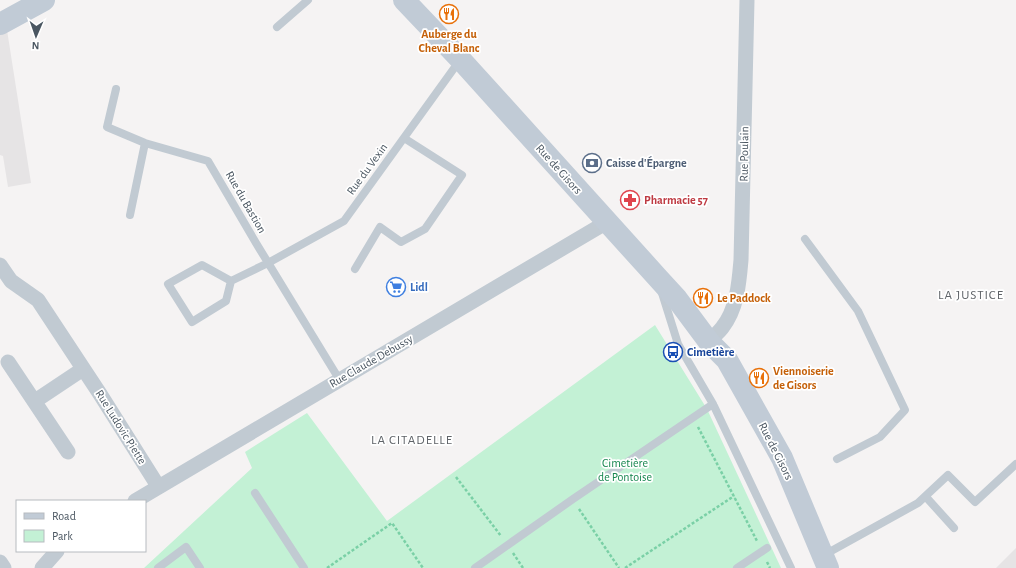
<svg xmlns="http://www.w3.org/2000/svg" width="1016" height="568" font-family="'Alegreya Sans',sans-serif">
<rect width="100%" height="100%" fill="#f5f3f3"/>
<path fill="#e6e4e5" d="M7 30 31 183 8 187 3 156 0 155V34Z
M1016 548V568H996Z"/>
<path fill="#c3f1d5" d="M655 325 707 409 781 568H144L252 468 245 452 307 413 387 521Z"/>
<g fill="none" stroke-linecap="round" stroke-linejoin="round">
<path stroke="#7ad0a6" stroke-width="2.5" stroke-dasharray="3 2" stroke-linecap="butt" d="M698 427 757 541
M456 477 501 536
M579 509 619 568
M513 553 523 568
M767 562 770 568
M327 568 392 523 423 568
M625 568 734 496"/>
<path stroke="#c1cad2" stroke-width="8" d="M277 27 308 0
M116 89 107 127 145 143 208 161 256 243 339 379
M130 215 145 143
M805 239 858 311 905 410 880 437 837 459
M355 269 380 227 401 242 425 229 462 175 404 138
M231 281 202 265 168 284 192 322 226 301 231 281 268 263 344 221 460 60
M662 293 678 344 713 404 791 568
M255 493 304 568
M926 497 954 528
M824 555 918 503 948 475 975 502 1016 464
M158 568 186 547 200 568
M475 568 573 499 713 404
M737 568 767 548"/>
<path stroke="#c1cad2" stroke-width="15" d="M0 265 11 281 38 300 100 394 158 486
M709 342C713 337 718 333 722 328 737 309 739 284 741 260L747 0
M8 362 68 452
M35 401 83 369
M135 501 607 222
M0 562 4 568
M42 568 57 551"/>
<path stroke="#c1cbd6" stroke-width="22" d="M404 0 461 60 657 277 677 299 709 342 727 360 782 458 828 568
M0 24 44 0"/>
</g>
<defs>
<g id="restaurant-ring" transform="scale(1)"><circle r="9.5" fill="#fff" stroke="#e8710a" stroke-width="1.5"/><path d="M-5-6h1v4h1v-4h1v4h1v-4h1v5L-1.5 .5V6h-2V.5L-5-1ZM5-6V6H3V1.5H1.5Q1.5-4 5-6Z" fill="#e8710a"/></g>
<g id="bank-ring" transform="scale(1)"><circle r="9.5" fill="#fff" stroke="#5c6f8a" stroke-width="1.5"/><path d="M-6-4H6V4H-6ZM0-2.3a2.3 2.3 0 1 0 0 4.6a2.3 2.3 0 1 0 0-4.6Z" fill="#5c6f8a"/></g>
<g id="pharmacy-ring" transform="scale(1)"><circle r="9.5" fill="#fff" stroke="#e0444e" stroke-width="1.5"/><path d="M-2-6h4v4h4v4h-4v4h-4v-4h-4v-4h4Z" fill="#e0444e"/></g>
<g id="supermarket-ring" transform="scale(1)"><circle r="9.5" fill="#fff" stroke="#3f7fe0" stroke-width="1.5"/><path d="M-6-5.5h2.5l.6 2H6L4.5 2H-2.5L-4.4-4H-6ZM-1.5 3.2a1.3 1.3 0 1 0 .1 0ZM3 3.2a1.3 1.3 0 1 0 .1 0Z" fill="#3f7fe0"/></g>
<g id="bus-ring" transform="scale(1)"><circle r="9.5" fill="#fff" stroke="#1a4fb4" stroke-width="1.5"/><path d="M-5-6H5V4H4V6H2V4H-2V6H-4V4H-5ZM-3.5-4V0h7V-4ZM-3.5 1.2v1.5H-2V1.2ZM2 1.2v1.5H3.5V1.2Z" fill="#1a4fb4"/></g>
</defs>
<g fill-rule="evenodd">
<use href="#restaurant-ring" x="449" y="14"/>
<use href="#bank-ring" x="592" y="163"/>
<use href="#pharmacy-ring" x="630" y="200"/>
<use href="#supermarket-ring" x="396" y="287"/>
<use href="#restaurant-ring" x="703" y="298"/>
<use href="#bus-ring" x="673" y="352"/>
<use href="#restaurant-ring" x="759" y="378"/>
</g>
<g text-anchor="middle" dominant-baseline="central" stroke-width="3.5" stroke-linejoin="round" paint-order="stroke">
<g font-size="12" font-weight="bold" fill="#c56008" stroke="#fff" text-anchor="start">
<text x="449" y="34" text-anchor="middle">Auberge du<tspan x="449" dy="14">Cheval Blanc</tspan></text>
<text x="717" y="298">Le Paddock</text>
<text x="773" y="371">Viennoiserie<tspan x="773" dy="14">de Gisors</tspan></text>
</g>
<g font-size="12" fill="#4a5661" stroke="#fff">
<text transform="translate(744 154) rotate(-89)">Rue Poulain</text>
<text transform="translate(367 169) rotate(-54)">Rue du Vexin</text>
<text transform="translate(559 169) rotate(48)">Rue de Gisors</text>
<text transform="translate(246 202) rotate(60)">Rue du Bastion</text>
<text transform="translate(371 361) rotate(-30)">Rue Claude Debussy</text>
<text transform="translate(121 427) rotate(58)">Rue Ludovic Piette</text>
<text transform="translate(776 451) rotate(63)">Rue de Gisors</text>
</g>
<g font-size="12" font-weight="bold" fill="#4e5e75" stroke="#fff" text-anchor="start">
<text x="606" y="163">Caisse d'Épargne</text>
</g>
<g font-size="12" font-weight="bold" fill="#be3a42" stroke="#fff" text-anchor="start">
<text x="644" y="200">Pharmacie 57</text>
</g>
<g font-size="12" font-weight="bold" fill="#366cbe" stroke="#fff" text-anchor="start">
<text x="410" y="287">Lidl</text>
</g>
<g font-size="12" font-weight="bold" fill="#164399" stroke="#fff" text-anchor="start">
<text x="687" y="352">Cimetière</text>
</g>
<g font-size="12" fill="#17864f" stroke="#fff">
<text x="625" y="463">Cimetière<tspan x="625" dy="14">de Pontoise</tspan></text>
</g>
<g font-size="13" letter-spacing="1" fill="#5f6368" stroke="#fff">
<text x="971" y="295">LA JUSTICE</text>
<text x="412" y="440">LA CITADELLE</text>
</g>
</g>
<rect x="16" y="500" width="130" height="52" fill="#ffffff" stroke="#b7bbc0"/>
<rect x="24" y="513" width="20" height="6" fill="#c1cbd6" stroke="#b7bbc0"/>
<text x="52" y="520" font-size="12" fill="#4a5661">Road</text>
<rect x="24" y="530" width="20" height="12" fill="#c3f1d5" stroke="#b7bbc0"/>
<text x="52" y="540" font-size="12" fill="#4a5661">Park</text>
<g transform="translate(36 36) rotate(182)" stroke="#ffffff" stroke-width="3" paint-order="stroke">
<path d="M0-3L7 15L0 10L-7 15Z" fill="#4a5661"/>
<text y="-6" font-size="11" font-weight="bold" text-anchor="middle" fill="#4a5661">N</text>
</g>
</svg>
